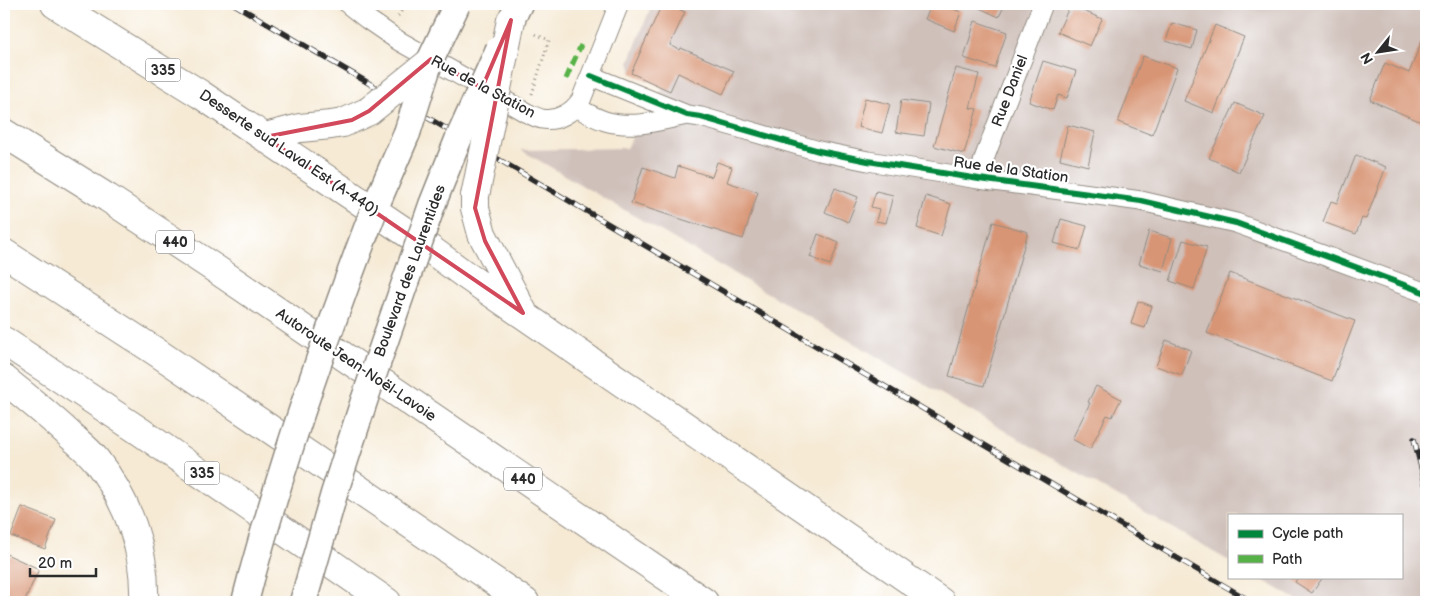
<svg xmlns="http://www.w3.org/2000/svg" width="1430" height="606" font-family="'Balsamiq Sans',sans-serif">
<rect width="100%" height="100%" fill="#fff"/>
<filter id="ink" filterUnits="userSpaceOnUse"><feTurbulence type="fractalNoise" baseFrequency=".02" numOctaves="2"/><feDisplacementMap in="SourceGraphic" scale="10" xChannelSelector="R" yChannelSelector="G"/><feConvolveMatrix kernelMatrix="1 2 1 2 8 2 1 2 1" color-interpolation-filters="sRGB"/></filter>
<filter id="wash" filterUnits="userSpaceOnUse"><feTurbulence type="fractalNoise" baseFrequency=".0096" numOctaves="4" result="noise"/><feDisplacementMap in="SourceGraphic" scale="20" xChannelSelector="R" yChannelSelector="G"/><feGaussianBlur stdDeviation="1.12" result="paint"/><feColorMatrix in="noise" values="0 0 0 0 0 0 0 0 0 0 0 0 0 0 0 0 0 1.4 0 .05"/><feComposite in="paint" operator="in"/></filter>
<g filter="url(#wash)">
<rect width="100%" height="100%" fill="#f6ead5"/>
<path fill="#cfc0ba" d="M652 4H1426V602H1301L1257 577H1401V515H1229V561L521 150 626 148 664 86 632 73 629 62Z"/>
<g id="blocks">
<path fill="#d89574" d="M662 4H667L685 12 670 45 680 50 681 48 734 71 723 94 678 73 670 91 631 73Z
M932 4H940L961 12 954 31 925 19Z
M971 4H1005L999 17Z
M1070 5 1102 19 1090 46 1058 32Z
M975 21 1007 32 995 68 964 58Z
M1172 23 1197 30 1192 49 1166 41Z
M1215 25 1244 37 1214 113 1184 101Z
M1426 30V124L1370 100 1385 63 1409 73Z
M1143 56 1177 68 1152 135 1118 122Z
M1043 61 1076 71 1067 98 1058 95 1053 110 1029 102Z
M956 68 979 74 970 108 977 109 964 154 934 146Z
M865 98 890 104 882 133 858 127Z
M901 100 929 104 924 136 896 132Z
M1235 103 1265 116 1239 172 1209 158Z
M1068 125 1095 132 1088 166 1060 159Z
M1356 155 1386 167 1366 219 1362 218 1356 234 1323 222 1331 201 1337 203Z
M717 162 732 167 727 182 758 192 743 239 631 203 643 167 675 178 678 166 712 177Z
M835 188 858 197 848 222 825 212Z
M876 191 893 195 886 223 876 221 879 209 871 207Z
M926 196 951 204 941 236 917 228Z
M1061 219 1087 226 1080 250 1054 243Z
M993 222 1028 232 984 386 949 376Z
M1149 231 1172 238 1163 271 1139 264Z
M818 234 839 243 830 265 810 257Z
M1183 240 1207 247 1194 289 1170 281Z
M1230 273 1355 321 1332 381 1207 333Z
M1138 301 1152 306 1145 328 1131 324Z
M1166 340 1191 350 1182 375 1156 366Z
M1096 386 1121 399 1112 417 1107 415 1090 449 1072 439 1090 403 1088 402Z
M22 507 56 520 45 549 11 536Z
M4 553 39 569 24 602H4Z
M1298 577H1323L1312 593 1295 582Z"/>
</g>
</g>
<g filter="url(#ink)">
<use href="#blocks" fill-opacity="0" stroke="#908a80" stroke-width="1"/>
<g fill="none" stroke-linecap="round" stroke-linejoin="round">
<g stroke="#908a80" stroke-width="21">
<path id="street" d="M348 4 367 19 399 41 527 113C532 115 537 118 542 119 557 122 573 112 581 100L619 4
M591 76 687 115 701 117 819 151 868 161 979 179 1141 201 1236 223 1426 293
M576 107C585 112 595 118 605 121 632 129 660 121 687 115
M979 179 984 159 1043 4"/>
</g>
<g stroke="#908a80" stroke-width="29">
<path id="secondary" d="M511 20 519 4
M374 210 407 133
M245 602 252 575"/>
</g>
<g stroke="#908a80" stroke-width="30">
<path id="primary" d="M55 4 200 94 419 241
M265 137 300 128 331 125 343 123 369 111
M4 341 141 432 387 602
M4 379C27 398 50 416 71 436 80 444 89 451 96 460 128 501 146 550 144 602"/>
</g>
<g stroke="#908a80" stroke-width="30">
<path id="highway" d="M4 133 108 198 217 270 704 602
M475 196V208L482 234 523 312
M419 241 464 274 941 602
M4 253 155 351 525 602"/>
</g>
<path stroke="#908a80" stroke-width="3" stroke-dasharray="1 4" stroke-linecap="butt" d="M398 16 406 4
M532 94 549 40 535 34"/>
<use href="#street" stroke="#fff" stroke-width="19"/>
<use href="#secondary" stroke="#fff" stroke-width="26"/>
<use href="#primary" stroke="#fff" stroke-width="28"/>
<use href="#highway" stroke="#fff" stroke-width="28"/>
<g stroke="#2b2b2b" stroke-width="5.5">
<path id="rail" d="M234 4 1252 602
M1414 439 1426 487"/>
</g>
<use href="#rail" stroke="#fff" stroke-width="4" stroke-dasharray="11" stroke-linecap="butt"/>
<g stroke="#908a80" stroke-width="29" stroke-linecap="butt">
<path id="secondary-bridge" d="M407 133 429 63 457 4
M252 575C286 451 328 330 374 210
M303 602 334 494 364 401 432 205 458 140 499 49"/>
</g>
<g stroke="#908a80" stroke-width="30" stroke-linecap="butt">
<path id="primary-bridge" d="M369 111 429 63"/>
</g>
<g stroke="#908a80" stroke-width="30" stroke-linecap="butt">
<path id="highway-bridge" d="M475 196 511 20"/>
</g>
<use href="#secondary-bridge" stroke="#fff" stroke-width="26"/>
<use href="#primary-bridge" stroke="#fff" stroke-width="28"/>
<use href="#highway-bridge" stroke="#fff" stroke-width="28"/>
<path stroke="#56b246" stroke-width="5" stroke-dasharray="10 5" stroke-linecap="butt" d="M566 79 581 45"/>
<g stroke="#fff" stroke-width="9">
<path id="cycleway" d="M591 76 687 115 701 117 819 151 868 161 979 179 1141 201 1236 223 1426 293"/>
</g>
<use href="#cycleway" stroke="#00873e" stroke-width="6"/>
</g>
</g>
<path fill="none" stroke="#d1495b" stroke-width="4" stroke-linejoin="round" d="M511 20 475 208 485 241 523 313 265 137 352 120 369 111 431 59 482 88Z"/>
<g text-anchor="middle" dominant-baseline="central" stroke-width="4.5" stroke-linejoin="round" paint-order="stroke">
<g fill="#fff" stroke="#6b6b6b" stroke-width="1">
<rect x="145.5" y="58.5" width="35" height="23" rx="4"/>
<rect x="156" y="230.5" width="38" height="23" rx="4"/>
<rect x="184.5" y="461.5" width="35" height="23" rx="4"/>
<rect x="504" y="467.5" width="38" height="23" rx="4"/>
</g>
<g font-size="14" font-weight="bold" fill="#2b2b2b">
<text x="163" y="70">335</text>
<text x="175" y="242">440</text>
<text x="202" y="473">335</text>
<text x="523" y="479">440</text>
</g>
<g font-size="15" fill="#2b2b2b" stroke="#fff">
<text transform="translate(483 87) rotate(28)">Rue de la Station</text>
<text transform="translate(1010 91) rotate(-69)">Rue Daniel</text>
<text transform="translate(289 153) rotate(34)">Desserte sud Laval Est (A-440)</text>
<text transform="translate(1011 170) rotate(8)">Rue de la Station</text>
<text transform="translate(410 271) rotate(-70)">Boulevard des Laurentides</text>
<text transform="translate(356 365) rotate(34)">Autoroute Jean-Noël-Lavoie</text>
</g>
</g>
<rect width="1430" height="606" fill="none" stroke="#fff" stroke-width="20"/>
<rect x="1228" y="514" width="175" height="65" fill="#ffffff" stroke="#aaaaaa"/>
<rect x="1238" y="530" width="25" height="8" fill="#00873e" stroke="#aaaaaa"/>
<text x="1272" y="538" font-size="15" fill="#2b2b2b">Cycle path</text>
<rect x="1238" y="555" width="25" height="8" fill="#56b246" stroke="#aaaaaa"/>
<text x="1272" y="564" font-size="15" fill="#2b2b2b">Path</text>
<g transform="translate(1378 52) rotate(240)" stroke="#ffffff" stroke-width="4" paint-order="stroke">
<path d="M0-4L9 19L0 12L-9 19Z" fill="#2b2b2b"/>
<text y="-8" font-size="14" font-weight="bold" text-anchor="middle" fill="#2b2b2b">N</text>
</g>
<path d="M30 568v8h66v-8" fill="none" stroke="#2b2b2b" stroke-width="2.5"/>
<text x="38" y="568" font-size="15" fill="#2b2b2b" stroke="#ffffff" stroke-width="4" paint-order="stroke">20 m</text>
</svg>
